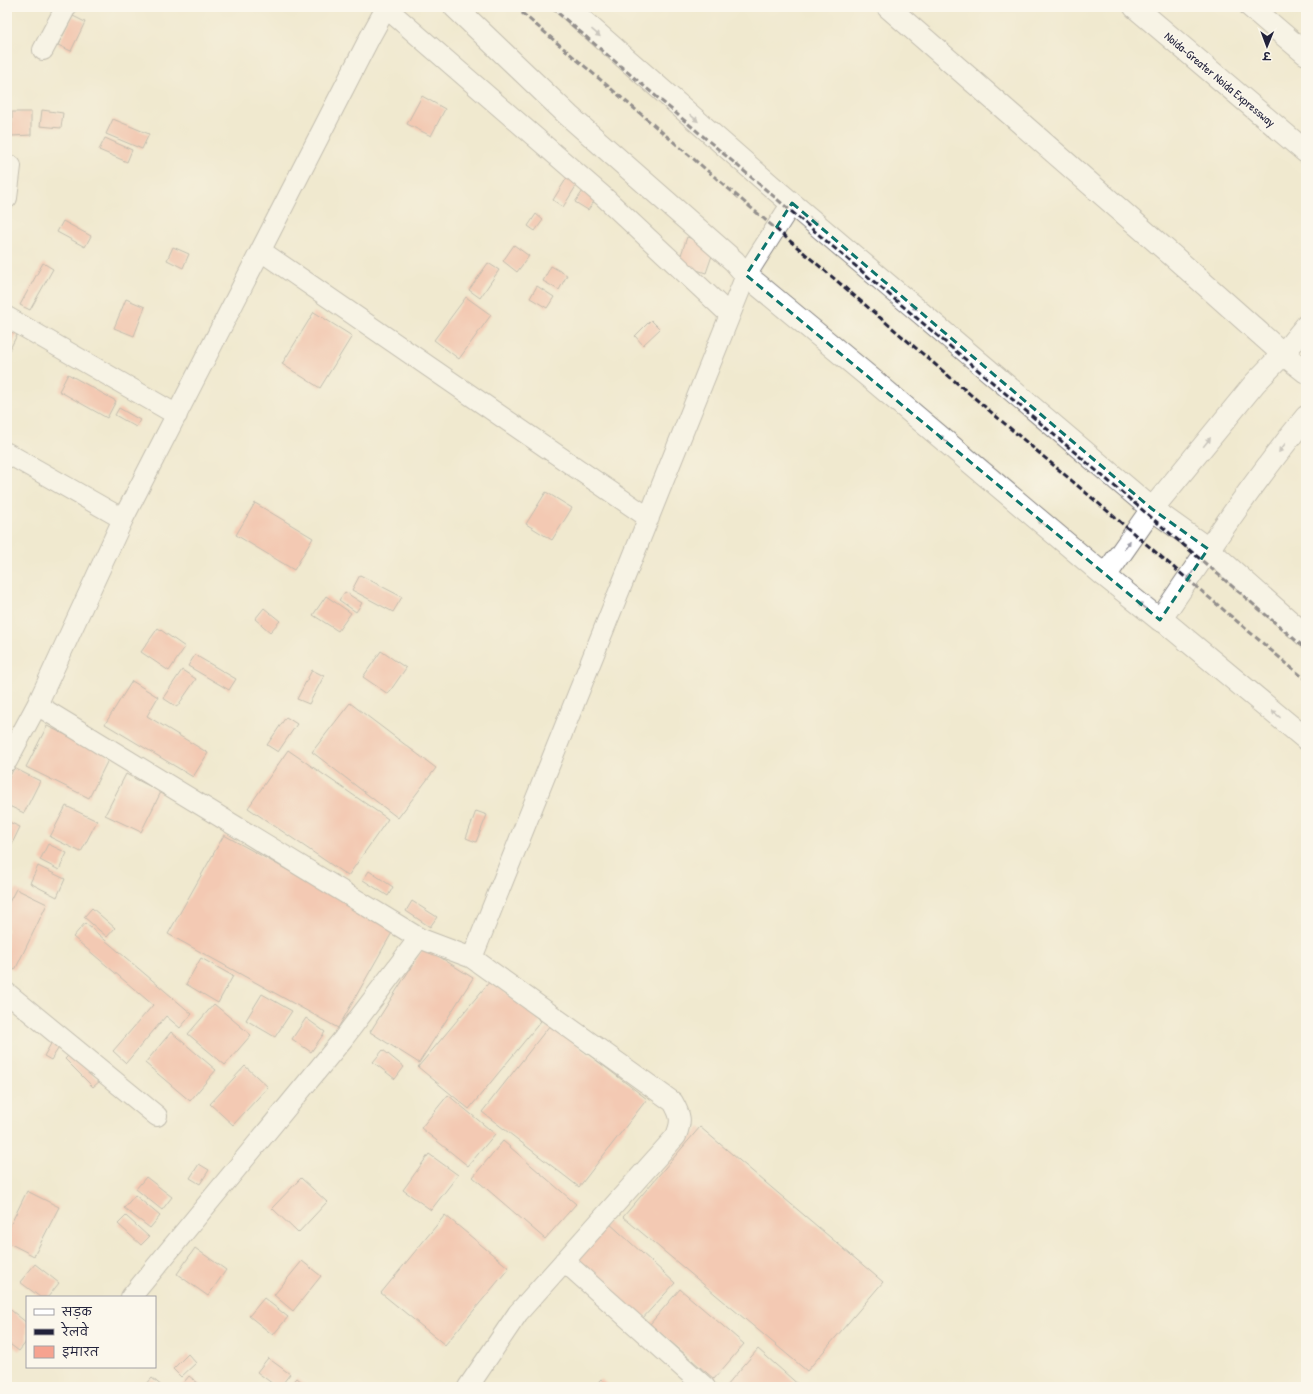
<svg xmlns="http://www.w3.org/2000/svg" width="1313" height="1394" font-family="'Patrick Hand','Playpen Sans Deva',sans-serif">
<rect width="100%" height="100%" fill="#fbf7ec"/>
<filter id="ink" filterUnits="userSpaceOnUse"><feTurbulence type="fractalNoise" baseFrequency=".025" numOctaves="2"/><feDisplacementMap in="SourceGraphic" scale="8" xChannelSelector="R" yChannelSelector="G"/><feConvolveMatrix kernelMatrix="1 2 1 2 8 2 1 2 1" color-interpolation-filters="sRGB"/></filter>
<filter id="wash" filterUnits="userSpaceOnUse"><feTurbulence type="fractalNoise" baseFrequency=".012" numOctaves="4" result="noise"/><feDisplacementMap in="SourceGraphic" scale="16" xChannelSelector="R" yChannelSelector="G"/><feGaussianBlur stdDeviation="0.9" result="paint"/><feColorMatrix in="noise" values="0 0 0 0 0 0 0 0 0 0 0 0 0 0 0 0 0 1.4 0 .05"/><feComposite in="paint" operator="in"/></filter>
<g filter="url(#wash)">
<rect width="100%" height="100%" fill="#f0e9cf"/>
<g id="blocks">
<path fill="#f6a390" d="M73 16 85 22 71 51 58 45Z
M422 96 445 109 431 136 407 124Z
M42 110 63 113 61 128 40 126Z
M12 112H31V135L12 136Z
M113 119 149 134 142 149 106 134Z
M105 138 132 150 127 162 99 150Z
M568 176 578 183 563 207 553 200Z
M583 191 595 200 588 210 575 202Z
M536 214 543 220 535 231 528 226Z
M63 221 91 236 85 247 57 232Z
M687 237 715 247 706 273 678 264Z
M514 245 529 256 517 272 503 261Z
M173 247 189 254 183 268 167 260Z
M43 263 53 269 30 310 20 305Z
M488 263 499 270 480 298 469 290Z
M551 266 567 275 559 290 543 281Z
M537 286 554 297 547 308 530 298Z
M466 297 491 315 459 359 434 340Z
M126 299 145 307 134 336 114 328Z
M314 312 352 336 320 388 282 364Z
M651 320 660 329 643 345 635 336Z
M12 327 19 331 7 355V336Z
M68 374 116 401 107 418 59 391Z
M119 408 140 420 136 427 115 415Z
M546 492 572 508 552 540 526 524Z
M255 503 313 538 294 570 236 535Z
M360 575 402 597 393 612 352 590Z
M345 592 362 603 356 612 339 600Z
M326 596 351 613 338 631 313 615Z
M264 608 280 621 270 632 255 619Z
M158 628 185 647 169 671 141 652Z
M381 651 406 668 388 694 363 677Z
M195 655 236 679 229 690 188 666Z
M182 670 196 679 177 707 163 698Z
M312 670 324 676 309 704 297 699Z
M132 681 158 697 147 716 208 753 193 777 105 724Z
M350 703 436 768 398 818 312 752Z
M286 717 297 724 278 752 267 745Z
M47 726 110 756 89 798 26 767Z
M288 750 388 819 348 876 248 808Z
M14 768 40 781 24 813 7 805V782Z
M126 774 161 792 141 832 105 815Z
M66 806 97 821 81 852 50 837Z
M476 811 487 815 476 842 466 838Z
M7 821 20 827 7 854Z
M224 835 394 929 338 1028 168 934Z
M48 844 67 853 59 870 40 860Z
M38 866 65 879 57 897 30 883Z
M369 871 393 887 388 896 363 880Z
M16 889 47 904 15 970 7 966V906Z
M412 901 437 917 430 927 406 911Z
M92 908 115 928 107 937 84 917Z
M85 923 192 1014 180 1028 166 1016 126 1063 113 1051 153 1005 73 937Z
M424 947 473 978 419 1063 370 1032Z
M201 958 233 976 218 1003 186 984Z
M491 980 541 1021 469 1109 418 1067Z
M262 994 292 1011 275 1037 246 1020Z
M214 1004 251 1035 225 1065 188 1034Z
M306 1018 325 1032 311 1052 292 1039Z
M550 1025 647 1099 579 1187 482 1112Z
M171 1032 216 1070 190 1101 145 1063Z
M52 1042 60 1046 51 1060 44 1056Z
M383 1050 404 1067 395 1079 373 1062Z
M72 1052 100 1081 93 1087 65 1059Z
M245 1066 268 1087 233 1125 210 1104Z
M448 1095 495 1134 468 1166 421 1128Z
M700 1127 883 1282 807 1371 623 1217Z
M503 1141 576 1204 545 1239 473 1177Z
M429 1154 458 1175 431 1210 403 1190Z
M199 1164 209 1170 200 1184 190 1178Z
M146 1177 172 1197 162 1210 136 1189Z
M301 1178 327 1202 298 1233 272 1208Z
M27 1191 59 1207 34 1256 7 1242V1232Z
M135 1195 160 1216 150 1228 124 1208Z
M445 1215 509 1268 445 1345 381 1293Z
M126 1216 149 1237 141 1245 118 1224Z
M608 1222 675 1283 641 1320 575 1259Z
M195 1248 226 1270 208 1296 177 1274Z
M302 1261 321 1276 293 1311 274 1295Z
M35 1264 59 1283 48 1297H40L20 1282Z
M680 1289 744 1344 714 1379 650 1324Z
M264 1298 288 1317 273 1335 249 1316Z
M7 1307 27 1323V1341L19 1351 7 1342Z
M758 1349 801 1387H725Z
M188 1354 196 1363 181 1377 173 1369Z
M268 1358 290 1374 280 1387H277L257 1372Z
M189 1376 203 1387H180Z
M152 1378 163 1387H144Z
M297 1378 308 1387H289Z
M601 1379 609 1387H593Z"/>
</g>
</g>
<g filter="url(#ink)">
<use href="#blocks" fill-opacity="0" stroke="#898685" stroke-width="1"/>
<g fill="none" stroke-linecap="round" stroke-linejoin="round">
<g stroke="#898685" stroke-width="22">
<path id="street" d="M385 7 603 196 730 315
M43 50 66 7
M7 198 11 166
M261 251 649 518
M7 317 177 415
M7 453 123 519
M37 705 419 938 472 958 673 1102C681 1116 682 1121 676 1136L518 1313 468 1387
M7 761 37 705 123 519 370 37 386 8
M472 958 746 275 792 203
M7 993 157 1116
M564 1261 705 1387
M131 1297 343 1039 419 938"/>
</g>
<g stroke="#898685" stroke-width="24">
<path id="secondary" d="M455 7 569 116 734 261 746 275 874 381 1105 576 1160 620 1165 622 1306 739
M567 7 770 185 1152 509 1208 549 1306 636
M888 7 1174 257 1283 354 1306 372
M1105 576 1152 509 1255 383 1283 354 1306 326
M1160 620C1207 551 1253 482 1306 417"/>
</g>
<g stroke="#898685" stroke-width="24">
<path id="highway" d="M1135 7 1306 152
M1251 7 1306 54"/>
</g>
<use href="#street" stroke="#fff" stroke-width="20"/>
<use href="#secondary" stroke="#fff" stroke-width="22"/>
<use href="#highway" stroke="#fff" stroke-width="22"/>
<path stroke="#22223b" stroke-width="3" stroke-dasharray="6 3" stroke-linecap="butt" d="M515 7 1306 680
M551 7 1306 649"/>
</g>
<defs><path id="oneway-solid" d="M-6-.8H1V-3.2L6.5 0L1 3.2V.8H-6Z"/></defs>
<g fill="#9c9ca7">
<use href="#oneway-solid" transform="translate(596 33) rotate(41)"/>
<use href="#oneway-solid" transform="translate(694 118) rotate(41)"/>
<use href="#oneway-solid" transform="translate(814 221) rotate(40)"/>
<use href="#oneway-solid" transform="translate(913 306) rotate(40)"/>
<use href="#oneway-solid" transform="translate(943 439) rotate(-140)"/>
<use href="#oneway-solid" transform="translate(1207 442) rotate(-51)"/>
<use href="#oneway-solid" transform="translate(1282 448) rotate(126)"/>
<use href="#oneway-solid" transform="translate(1042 523) rotate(-140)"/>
<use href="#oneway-solid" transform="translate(1127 545) rotate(-55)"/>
<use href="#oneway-solid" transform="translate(1190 576) rotate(124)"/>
<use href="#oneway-solid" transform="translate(1142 606) rotate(-142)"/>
<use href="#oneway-solid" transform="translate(1276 714) rotate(-140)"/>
</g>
</g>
<path d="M0 0H1313V1394H0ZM792 203 1152 509 1208 549 1160 620 746 275Z" fill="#f0e9cf" fill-opacity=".55" fill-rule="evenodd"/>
<path fill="none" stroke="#0f766e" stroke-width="3" stroke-dasharray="8 5" stroke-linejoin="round" d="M792 203 1152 509 1208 549 1160 620 746 275Z"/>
<g text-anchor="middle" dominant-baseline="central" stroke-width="3" stroke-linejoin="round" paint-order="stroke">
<g font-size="12" fill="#22223b" stroke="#fbf7ec">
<text transform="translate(1220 79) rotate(40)">Noida-Greater Noida Expressway</text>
</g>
</g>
<rect width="1313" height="1394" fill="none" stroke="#fbf7ec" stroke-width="24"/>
<rect x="26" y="1296" width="130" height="72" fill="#fbf7ec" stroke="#a4a2a5"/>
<rect x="34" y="1309" width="20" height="6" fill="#ffffff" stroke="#a4a2a5"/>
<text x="62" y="1316" font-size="12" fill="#22223b">सड़क</text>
<rect x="34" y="1329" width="20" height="6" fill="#22223b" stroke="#a4a2a5"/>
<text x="62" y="1336" font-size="12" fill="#22223b">रेलवे</text>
<rect x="34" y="1346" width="20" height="12" fill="#f6a390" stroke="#a4a2a5"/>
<text x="62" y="1356" font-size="12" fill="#22223b">इमारत</text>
<g transform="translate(1267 46) rotate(181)" stroke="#fbf7ec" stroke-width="3" paint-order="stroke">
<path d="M0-3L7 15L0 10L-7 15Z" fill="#22223b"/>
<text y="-6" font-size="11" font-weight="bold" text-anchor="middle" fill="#22223b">उ</text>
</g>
</svg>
